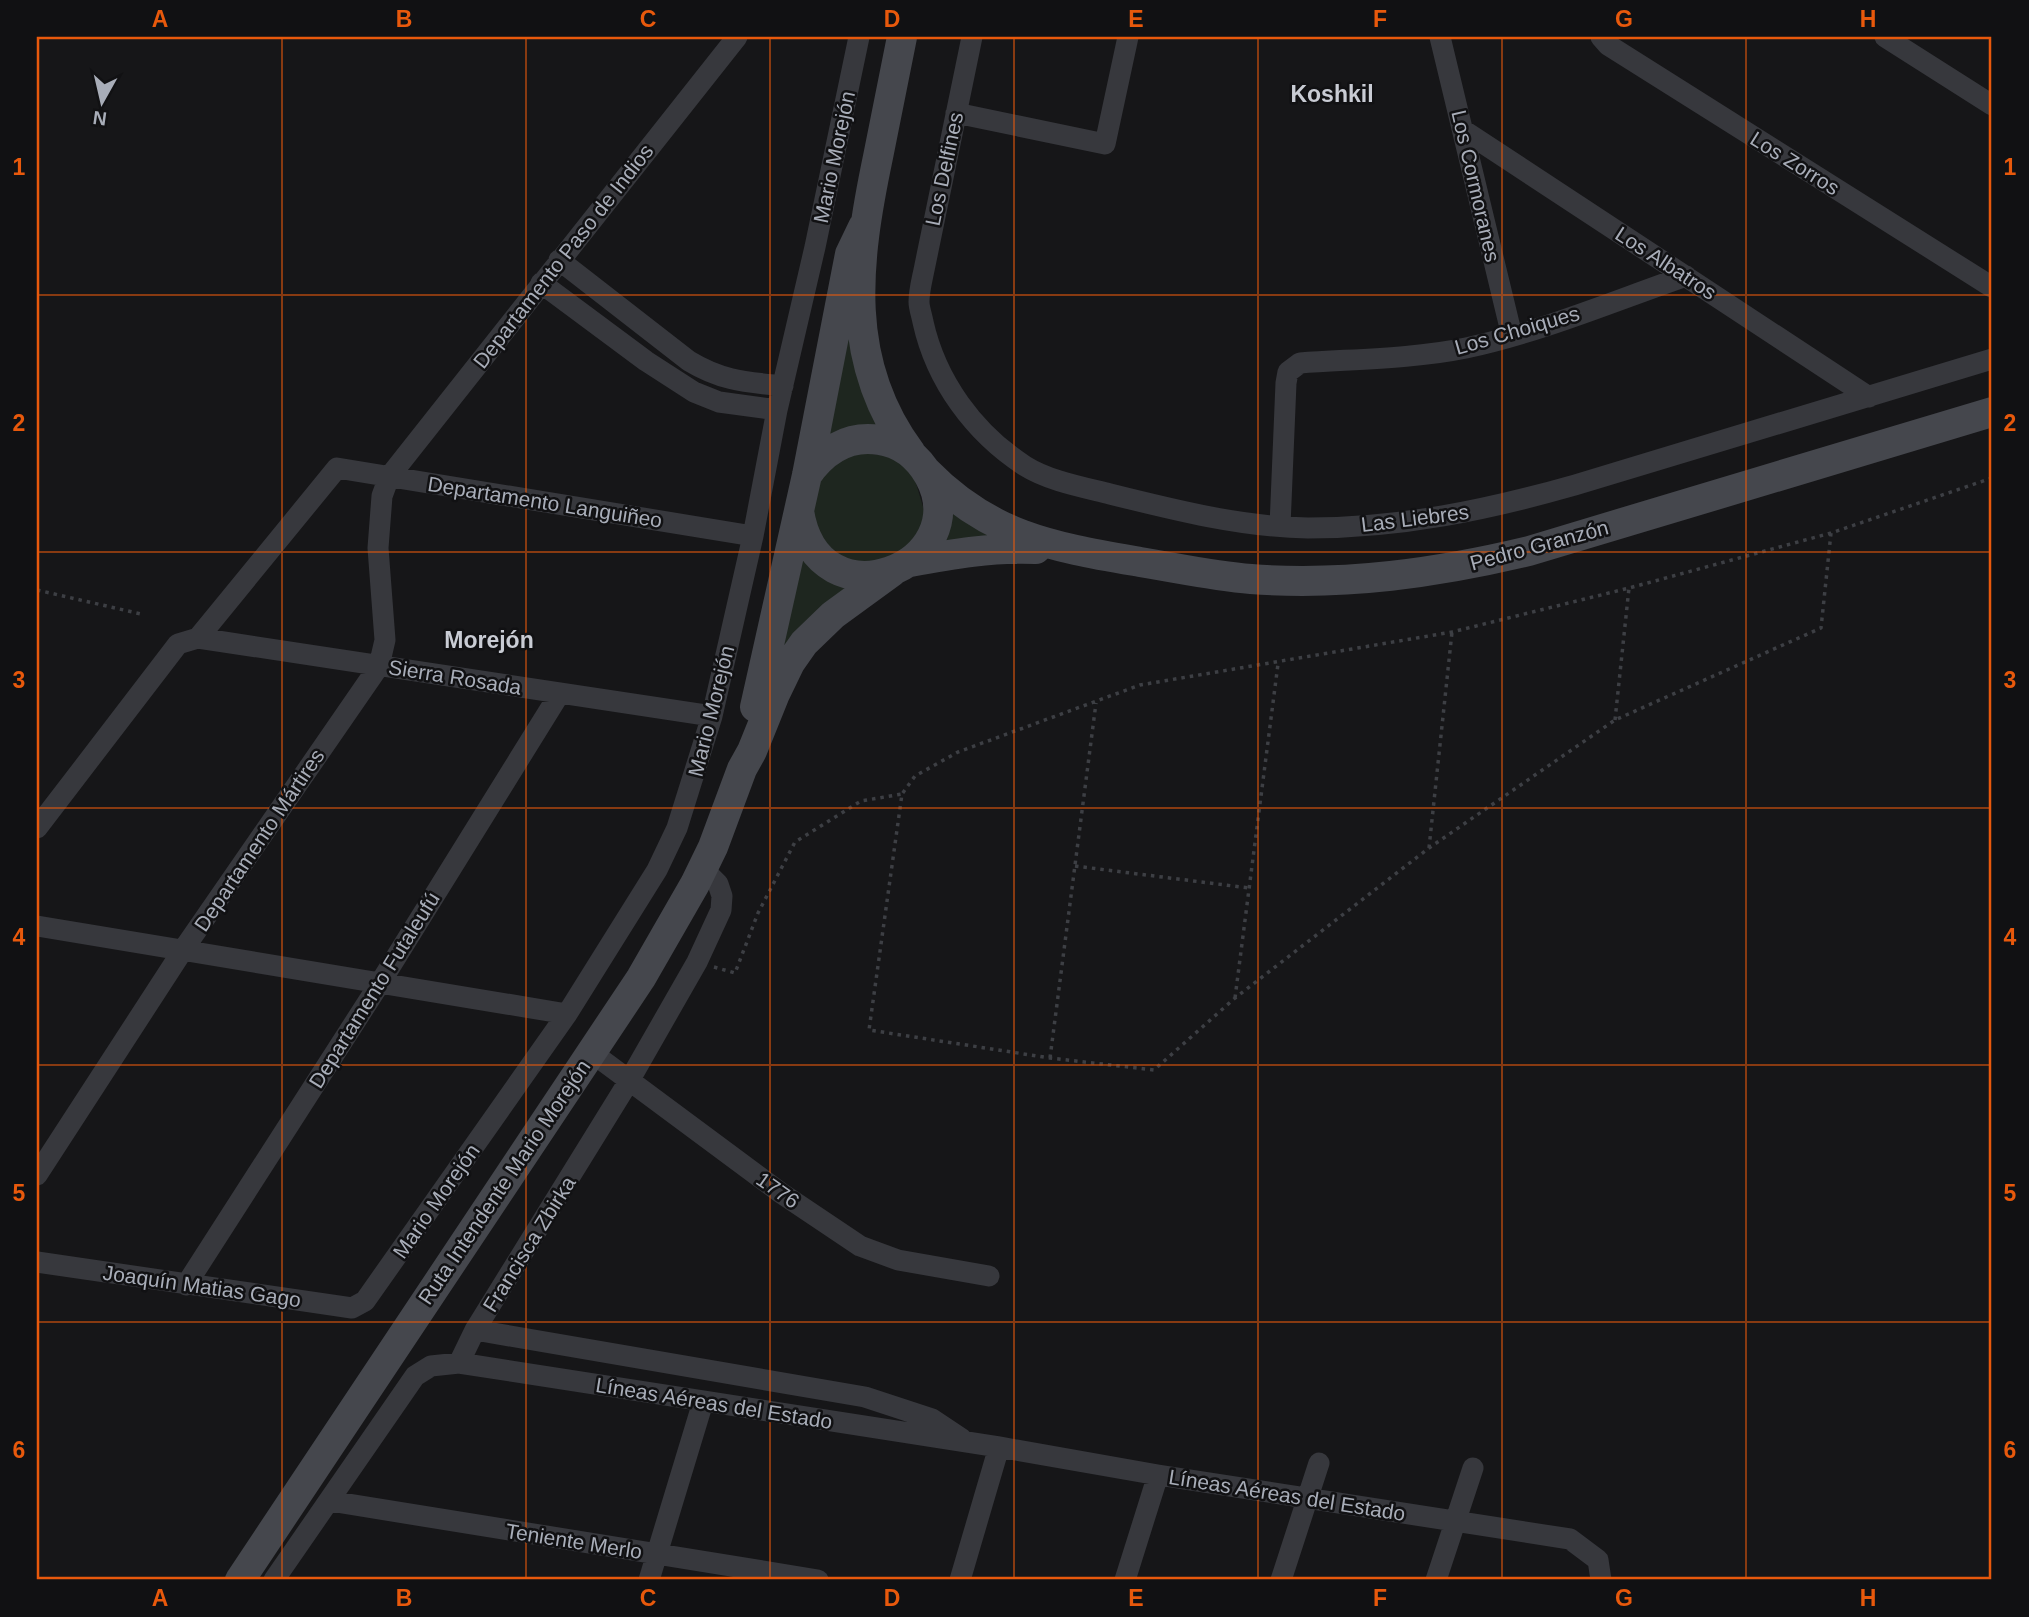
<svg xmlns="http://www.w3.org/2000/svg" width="2029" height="1617" font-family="Helvetica,sans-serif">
<rect width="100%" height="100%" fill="#161618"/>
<path fill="#1e261f" d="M854 314 888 433 824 445Z
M863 453 889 456 912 470 927 520 899 560 851 564 824 545 812 514 819 482 827 471 849 456Z
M950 505 1009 539 942 545Z
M802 549 853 583 779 667Z"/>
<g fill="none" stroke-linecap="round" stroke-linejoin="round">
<path stroke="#3d3f44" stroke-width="3.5" stroke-dasharray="3.5 5" stroke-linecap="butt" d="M1831 533 1821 628 1615 720 1429 848 1235 998 1154 1070 1050 1058 869 1030 902 794 915 776 958 752 1140 685 1452 632 1629 588 1831 533 1992 478
M37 590 141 614
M1615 720 1629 588
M1429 848 1452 632
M1075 866 1249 888
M714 967 735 973 758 913 795 842 861 801 902 794
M1235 998 1278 664
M1050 1058 1096 703"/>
<path stroke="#37383d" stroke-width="21" d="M972 37 924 270C922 280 919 291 919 302 919 308 922 316 923 322 936 381 974 433 1025 466 1049 481 1082 487 1110 494 1174 510 1242 527 1308 528 1400 528 1487 510 1575 485L1992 359
M1440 37 1512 336
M1601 37 1608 45 1992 287
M1885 37 1992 105
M956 113 1105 144 1128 37
M1463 130 1869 397
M559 260 689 361C722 381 746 382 783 386
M541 283 646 361 694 392 719 402 777 410
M1280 526 1286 383 1288 372 1300 363C1355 359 1412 359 1466 348 1541 332 1614 301 1686 276
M198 638 712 716
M37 828 178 644 198 638 337 468 753 536
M37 926 567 1014
M591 1052 781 1193 860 1246 898 1260 989 1276
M37 1175 183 950 379 666 385 640 378 548 382 496 389 477 737 37
M37 1262 352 1308 365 1301 567 1014 657 870 677 828 712 716 753 536 777 410 815 247 859 37
M186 1285 380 983 560 693
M475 1330 865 1397 932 1419 962 1439
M459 1363 475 1330 629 1081 697 962 721 910 722 896 718 884 703 869
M330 1501 818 1580
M274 1580 415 1376 431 1366 459 1363 999 1447 1158 1475 1570 1539 1598 1560 1601 1580
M649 1580 703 1402
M960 1580 999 1447
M1125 1580 1158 1475
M1281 1580 1319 1463
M1436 1580 1473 1468"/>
<path stroke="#45474d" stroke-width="30" d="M902 37C894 77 886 117 878 157 856 262 843 362 911 453
M926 471C990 537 1054 547 1140 562 1177 568 1214 576 1251 579 1345 586 1437 573 1529 551L1992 412
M799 511C818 630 978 565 929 476 918 457 901 443 879 440 848 435 824 451 807 475
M910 562C952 554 993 547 1036 549
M755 707 807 475 850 254 863 227
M240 1580 641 978 695 884 713 847 742 769 752 751 775 694 790 663 804 643 833 615 892 572"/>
</g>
<path fill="none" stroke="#e8590c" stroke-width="2" stroke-opacity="0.55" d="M282 37V1580M526 37V1580M770 37V1580M1014 37V1580M1258 37V1580M1502 37V1580M1746 37V1580M37 295H1992M37 552H1992M37 808H1992M37 1065H1992M37 1322H1992"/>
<g text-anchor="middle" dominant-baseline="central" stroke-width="5" stroke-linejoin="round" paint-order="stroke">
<g font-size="21" fill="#a8adb8" stroke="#111113">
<text transform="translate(834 157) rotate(-78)">Mario Morejón</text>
<text transform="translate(1795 163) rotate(32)">Los Zorros</text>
<text transform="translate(944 169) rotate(-78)">Los Delfines</text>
<text transform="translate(1476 186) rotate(77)">Los Cormoranes</text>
<text transform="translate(563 256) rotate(-52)">Departamento Paso de Indios</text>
<text transform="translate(1666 263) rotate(33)">Los Albatros</text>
<text transform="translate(1517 330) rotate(-16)">Los Choiques</text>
<text transform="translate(545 502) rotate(9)">Departamento Languiñeo</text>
<text transform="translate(1415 518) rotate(-7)">Las Liebres</text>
<text transform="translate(1539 545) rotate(-15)">Pedro Granzón</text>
<text transform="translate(455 677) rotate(9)">Sierra Rosada</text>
<text transform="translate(711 711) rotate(-76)">Mario Morejón</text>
<text transform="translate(259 840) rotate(-56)">Departamento Mártires</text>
<text transform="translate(374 990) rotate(-58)">Departamento Futaleufú</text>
<text transform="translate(504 1182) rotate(-56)">Ruta Intendente Mario Morejón</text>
<text transform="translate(778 1190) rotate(35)">1776</text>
<text transform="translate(436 1201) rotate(-55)">Mario Morejón</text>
<text transform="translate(529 1244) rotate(-58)">Francisca Zbirka</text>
<text transform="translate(202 1286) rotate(8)">Joaquín Matias Gago</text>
<text transform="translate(714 1403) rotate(9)">Líneas Aéreas del Estado</text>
<text transform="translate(1287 1495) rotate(9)">Líneas Aéreas del Estado</text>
<text transform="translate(574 1541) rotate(9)">Teniente Merlo</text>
</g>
<g font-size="23" font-weight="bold" fill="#c9ccd4" stroke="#111113">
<text x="1332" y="94">Koshkil</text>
<text x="489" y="640">Morejón</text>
</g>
</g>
<rect width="2029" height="1617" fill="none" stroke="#111113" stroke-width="77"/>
<g transform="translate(102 102) rotate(188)" stroke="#111113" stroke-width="5" paint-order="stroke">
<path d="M0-5L12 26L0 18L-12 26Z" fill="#a8adb8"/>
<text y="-10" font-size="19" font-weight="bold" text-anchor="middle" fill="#a8adb8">N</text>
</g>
<rect x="38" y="38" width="1952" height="1540" fill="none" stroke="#e8590c" stroke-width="2.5"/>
<g font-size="23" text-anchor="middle" font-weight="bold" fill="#e8590c">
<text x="160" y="27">A</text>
<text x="404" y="27">B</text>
<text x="648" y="27">C</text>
<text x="892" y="27">D</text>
<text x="1136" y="27">E</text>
<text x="1380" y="27">F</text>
<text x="1624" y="27">G</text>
<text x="1868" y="27">H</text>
<text x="19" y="175">1</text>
<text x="2010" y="175">1</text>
<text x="19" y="431">2</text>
<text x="2010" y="431">2</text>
<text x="19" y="688">3</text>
<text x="2010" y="688">3</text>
<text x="19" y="945">4</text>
<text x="2010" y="945">4</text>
<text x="19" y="1201">5</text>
<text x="2010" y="1201">5</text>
<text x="19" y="1458">6</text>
<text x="2010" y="1458">6</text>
<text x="160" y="1606">A</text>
<text x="404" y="1606">B</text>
<text x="648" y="1606">C</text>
<text x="892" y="1606">D</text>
<text x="1136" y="1606">E</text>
<text x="1380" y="1606">F</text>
<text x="1624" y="1606">G</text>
<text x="1868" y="1606">H</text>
</g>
</svg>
